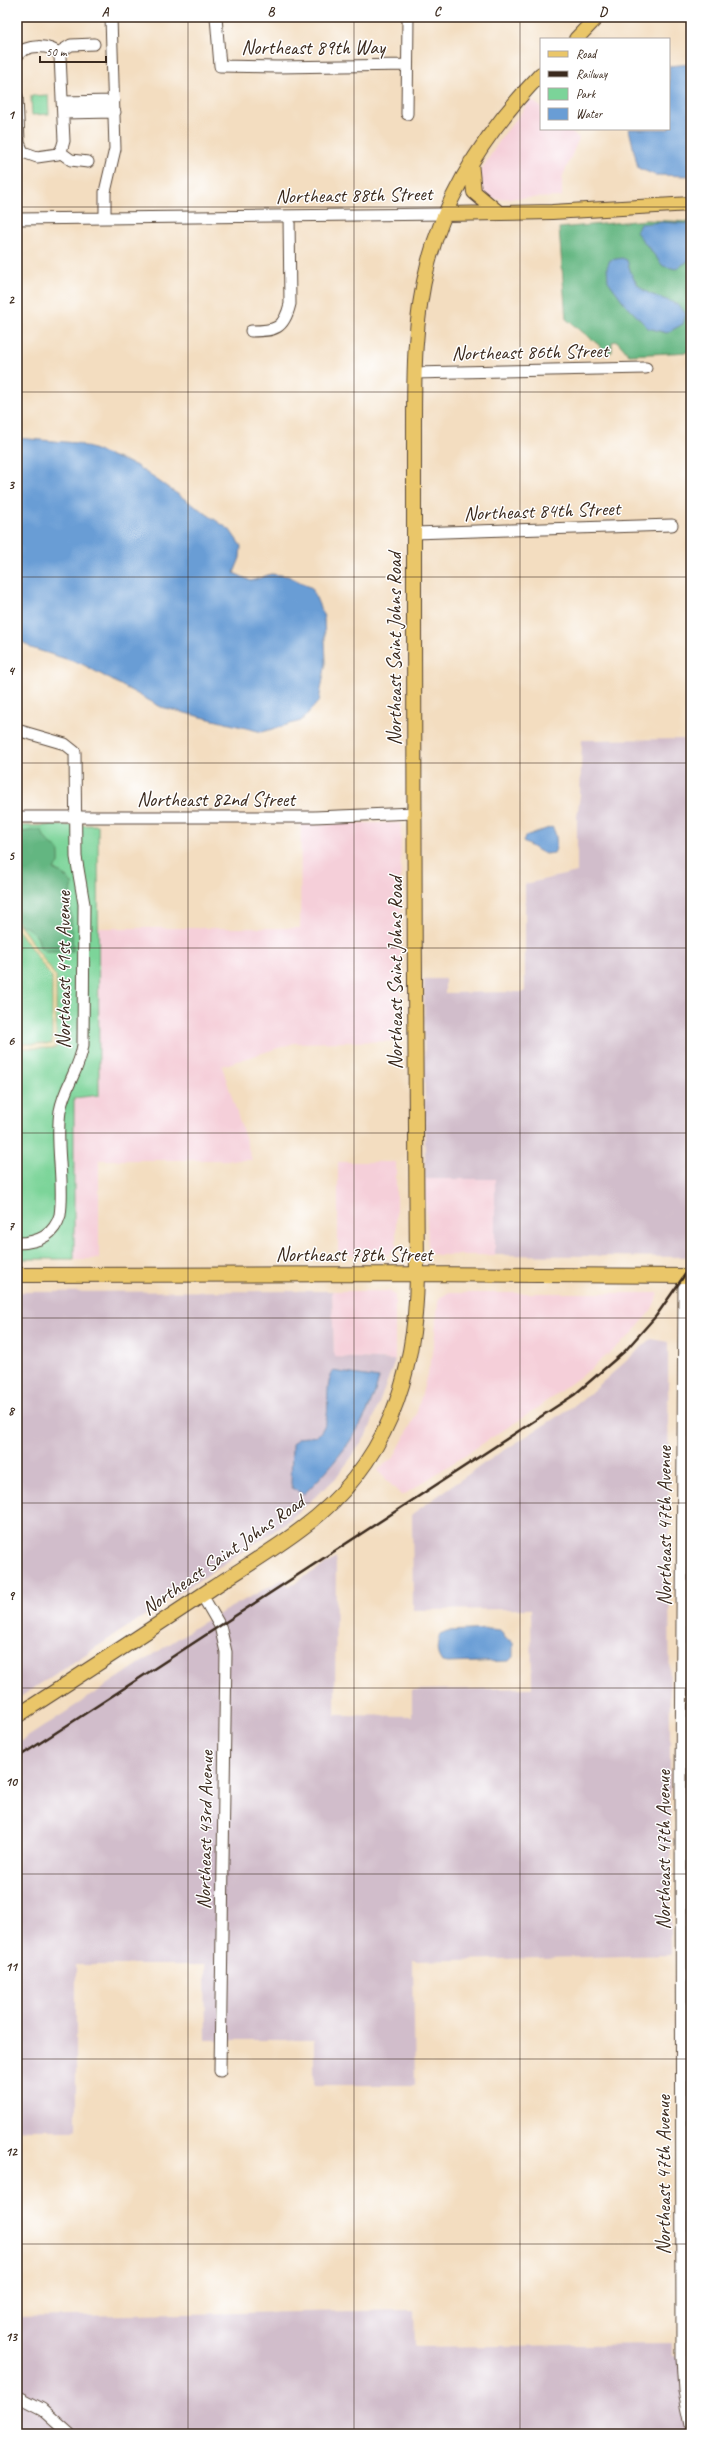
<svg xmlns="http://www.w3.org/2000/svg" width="708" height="2451" font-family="Caveat,sans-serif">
<rect width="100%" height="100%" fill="#fff"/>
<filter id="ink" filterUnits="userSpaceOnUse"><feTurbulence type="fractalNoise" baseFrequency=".025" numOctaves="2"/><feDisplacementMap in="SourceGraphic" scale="8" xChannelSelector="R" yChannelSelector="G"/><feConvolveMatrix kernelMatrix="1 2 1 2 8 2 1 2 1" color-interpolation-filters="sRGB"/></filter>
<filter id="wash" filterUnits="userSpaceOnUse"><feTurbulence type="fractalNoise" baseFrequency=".012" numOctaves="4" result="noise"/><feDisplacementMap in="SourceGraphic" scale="16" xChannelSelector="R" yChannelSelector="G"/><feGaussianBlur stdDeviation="0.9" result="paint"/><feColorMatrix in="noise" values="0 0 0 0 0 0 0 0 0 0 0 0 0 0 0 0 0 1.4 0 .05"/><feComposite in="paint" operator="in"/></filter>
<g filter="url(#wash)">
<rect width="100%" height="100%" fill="#f3ddc0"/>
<path fill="#f5cfd9" d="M531 100 541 107V129H568L579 138 562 178V197L492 199 482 194 477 179 479 173 502 137Z
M301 823H401L400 1041 294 1043 222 1066 252 1160H99V1259H74V1098L99 1094 98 928H300Z
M338 1162H396V1247L388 1255H338Z
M425 1179H495V1255H439L432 1254 428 1250Z
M332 1291H389L395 1295V1360L334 1357Z
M448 1293H659L652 1309 632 1334 592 1368 530 1413 402 1496 377 1470 394 1457 416 1415 433 1353 438 1302 439 1298Z"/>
<path fill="#d1bdcb" d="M691 739V1250L686 1257 495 1255V1179H425L424 979H445V993L525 992V884L577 872V817L580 795 582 740Z
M332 1291 334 1357 395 1360 368 1433 351 1458 335 1479 285 1524 17 1699V1292Z
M651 1339 668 1342 671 1955 413 1961 415 2085H314V2040H206L205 1965H76V2130H17V1744L200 1624 283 1579 289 1586 336 1558 335 1715 412 1716V1690L532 1688 531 1609 413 1610 412 1514 483 1464 580 1402Z
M414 2310 415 2347 672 2344V2356H691V2434H17V2317Z"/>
<path fill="#7bd499" stroke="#5b7f5c" d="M48 95 49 114 32 115 31 96Z
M98 825 99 1095 74 1098V1259H17V826Z"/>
<path fill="#64b681" stroke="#507050" d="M646 220 691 222V352L629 355 617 341 612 342V352L603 354 599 345 566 319 559 228Z
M17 828 24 832 34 830H41C44 833 43 836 46 839 56 852 60 842 59 864L54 869 68 878 73 885 70 894 73 951H45L40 947C38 933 30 928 17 923Z"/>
<path fill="#eeda9e" stroke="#94825e" d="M17 921 56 977V1048H20V1055H17L18 1044H52V978L17 928Z"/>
<path fill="#699dd5" stroke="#52647a" d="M691 64V176L655 175 638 168 629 129H669V66Z
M662 222 691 224V259L676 269 663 266 636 232 640 224Z
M622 258 627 260C630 270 632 278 639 286 651 300 677 297 686 314L683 324 667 333 648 328 625 304 608 281 607 267 610 260Z
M17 438 77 443 135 465 230 530 241 546 240 558 234 573 251 581 271 574 288 576 312 588 324 617 326 662 319 701 301 721 262 732 161 707 82 664 31 648 17 638Z
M552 827C557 833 558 847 554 853L545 854 523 842 525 836Z
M333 1371 379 1378C368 1424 337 1462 304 1494L293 1489 291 1484 292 1444 298 1438 317 1436C336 1418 321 1393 333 1371Z
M491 1629 500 1630 505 1638 513 1642V1657L509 1661 448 1663 442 1662C435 1653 437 1644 440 1634L447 1631Z"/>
</g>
<g filter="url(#ink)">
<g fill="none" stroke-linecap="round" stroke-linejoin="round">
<g stroke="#574536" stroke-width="13">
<path id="minor" d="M216 17 220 66 278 67 407 65
M58 53 71 45 94 44
M17 56C24 44 52 43 60 56L64 141 62 148 58 154 37 157 23 152 19 143 17 96
M62 102 114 101
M63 113 115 112
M407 114 408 17
M60 152 71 160 88 162
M105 218V192L115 149 111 17
M17 219 445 214
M251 331C275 331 284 329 290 304L289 216
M414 373 646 368
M414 533 672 525
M17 730 65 744 75 752 76 857 84 904 83 1045C80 1069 64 1087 60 1111 55 1145 65 1181 60 1215 54 1236 37 1243 17 1243
M17 817H314L414 813
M684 1276 681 1788 682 2358 684 2391 691 2424
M202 1595 220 1626 226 1652 220 2071
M17 2396 42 2409 70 2434"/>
</g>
<g stroke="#574536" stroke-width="16">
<path id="major" d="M576 39 597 17
M471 162 474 192 499 213
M445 214 552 212 691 204
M17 1275 417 1274 691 1276
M17 1716C82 1674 147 1632 211 1589 241 1569 272 1551 301 1529 387 1466 416 1377 417 1274 415 1055 414 835 414 616 414 558 414 500 414 442 414 382 413 323 428 264 447 190 489 128 541 74"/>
</g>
<use href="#minor" stroke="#fff" stroke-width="11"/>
<use href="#major" stroke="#eac669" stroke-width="14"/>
<path stroke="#3b2a1e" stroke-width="2.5" d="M17 1758 574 1395 625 1351 656 1316 691 1266"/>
</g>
</g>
<path fill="none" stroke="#3b2a1e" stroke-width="1" stroke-opacity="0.55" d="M188 17V2434M354 17V2434M520 17V2434M17 207H691M17 392H691M17 577H691M17 763H691M17 948H691M17 1133H691M17 1318H691M17 1503H691M17 1688H691M17 1874H691M17 2059H691M17 2244H691"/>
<g text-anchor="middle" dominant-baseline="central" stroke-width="3" stroke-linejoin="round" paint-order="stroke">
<g font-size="20" fill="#3b2a1e" stroke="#fff">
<text x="313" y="47">Northeast 89th Way</text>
<text transform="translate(354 195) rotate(-1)">Northeast 88th Street</text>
<text transform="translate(530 352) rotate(-1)">Northeast 86th Street</text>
<text transform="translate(542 511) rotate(-2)">Northeast 84th Street</text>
<text transform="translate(394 649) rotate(-90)">Northeast Saint Johns Road</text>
<text x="216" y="799">Northeast 82nd Street</text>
<text transform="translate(63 970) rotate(-90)">Northeast 41st Avenue</text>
<text transform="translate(395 973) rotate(-90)">Northeast Saint Johns Road</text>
<text x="354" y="1254">Northeast 78th Street</text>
<text transform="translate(664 1526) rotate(-90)">Northeast 47th Avenue</text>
<text transform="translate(223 1555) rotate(-35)">Northeast Saint Johns Road</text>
<text transform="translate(205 1830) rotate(-89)">Northeast 43rd Avenue</text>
<text transform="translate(663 1850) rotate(-90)">Northeast 47th Avenue</text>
<text transform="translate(663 2175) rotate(-90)">Northeast 47th Avenue</text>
</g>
</g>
<rect width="708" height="2451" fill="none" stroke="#fff" stroke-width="44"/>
<rect x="540" y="38" width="130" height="92" fill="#ffffff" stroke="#b1aaa5"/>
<rect x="548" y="51" width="20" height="6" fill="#eac669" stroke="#b1aaa5"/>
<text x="576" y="58" font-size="12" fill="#3b2a1e">Road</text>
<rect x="548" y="71" width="20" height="6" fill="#3b2a1e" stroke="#b1aaa5"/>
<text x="576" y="78" font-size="12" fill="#3b2a1e">Railway</text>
<rect x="548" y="88" width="20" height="12" fill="#7bd499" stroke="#b1aaa5"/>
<text x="576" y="98" font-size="12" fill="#3b2a1e">Park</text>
<rect x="548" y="108" width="20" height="12" fill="#699dd5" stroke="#b1aaa5"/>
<text x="576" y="118" font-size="12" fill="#3b2a1e">Water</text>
<path d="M40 56v6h66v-6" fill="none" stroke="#3b2a1e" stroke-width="2"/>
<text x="46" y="56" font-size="12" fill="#3b2a1e" stroke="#ffffff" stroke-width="3" paint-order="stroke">50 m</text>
<rect x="22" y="22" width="664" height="2407" fill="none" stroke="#3b2a1e" stroke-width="1.5"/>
<g font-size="13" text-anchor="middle" font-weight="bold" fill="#3b2a1e">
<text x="105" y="16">A</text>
<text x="271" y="16">B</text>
<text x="437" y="16">C</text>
<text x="603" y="16">D</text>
<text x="11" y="119">1</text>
<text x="11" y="304">2</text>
<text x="11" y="489">3</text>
<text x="11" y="675">4</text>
<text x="11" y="860">5</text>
<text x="11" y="1045">6</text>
<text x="11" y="1230">7</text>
<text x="11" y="1415">8</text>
<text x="11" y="1600">9</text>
<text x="11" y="1786">10</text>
<text x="11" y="1971">11</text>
<text x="11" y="2156">12</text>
<text x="11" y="2341">13</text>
</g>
</svg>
